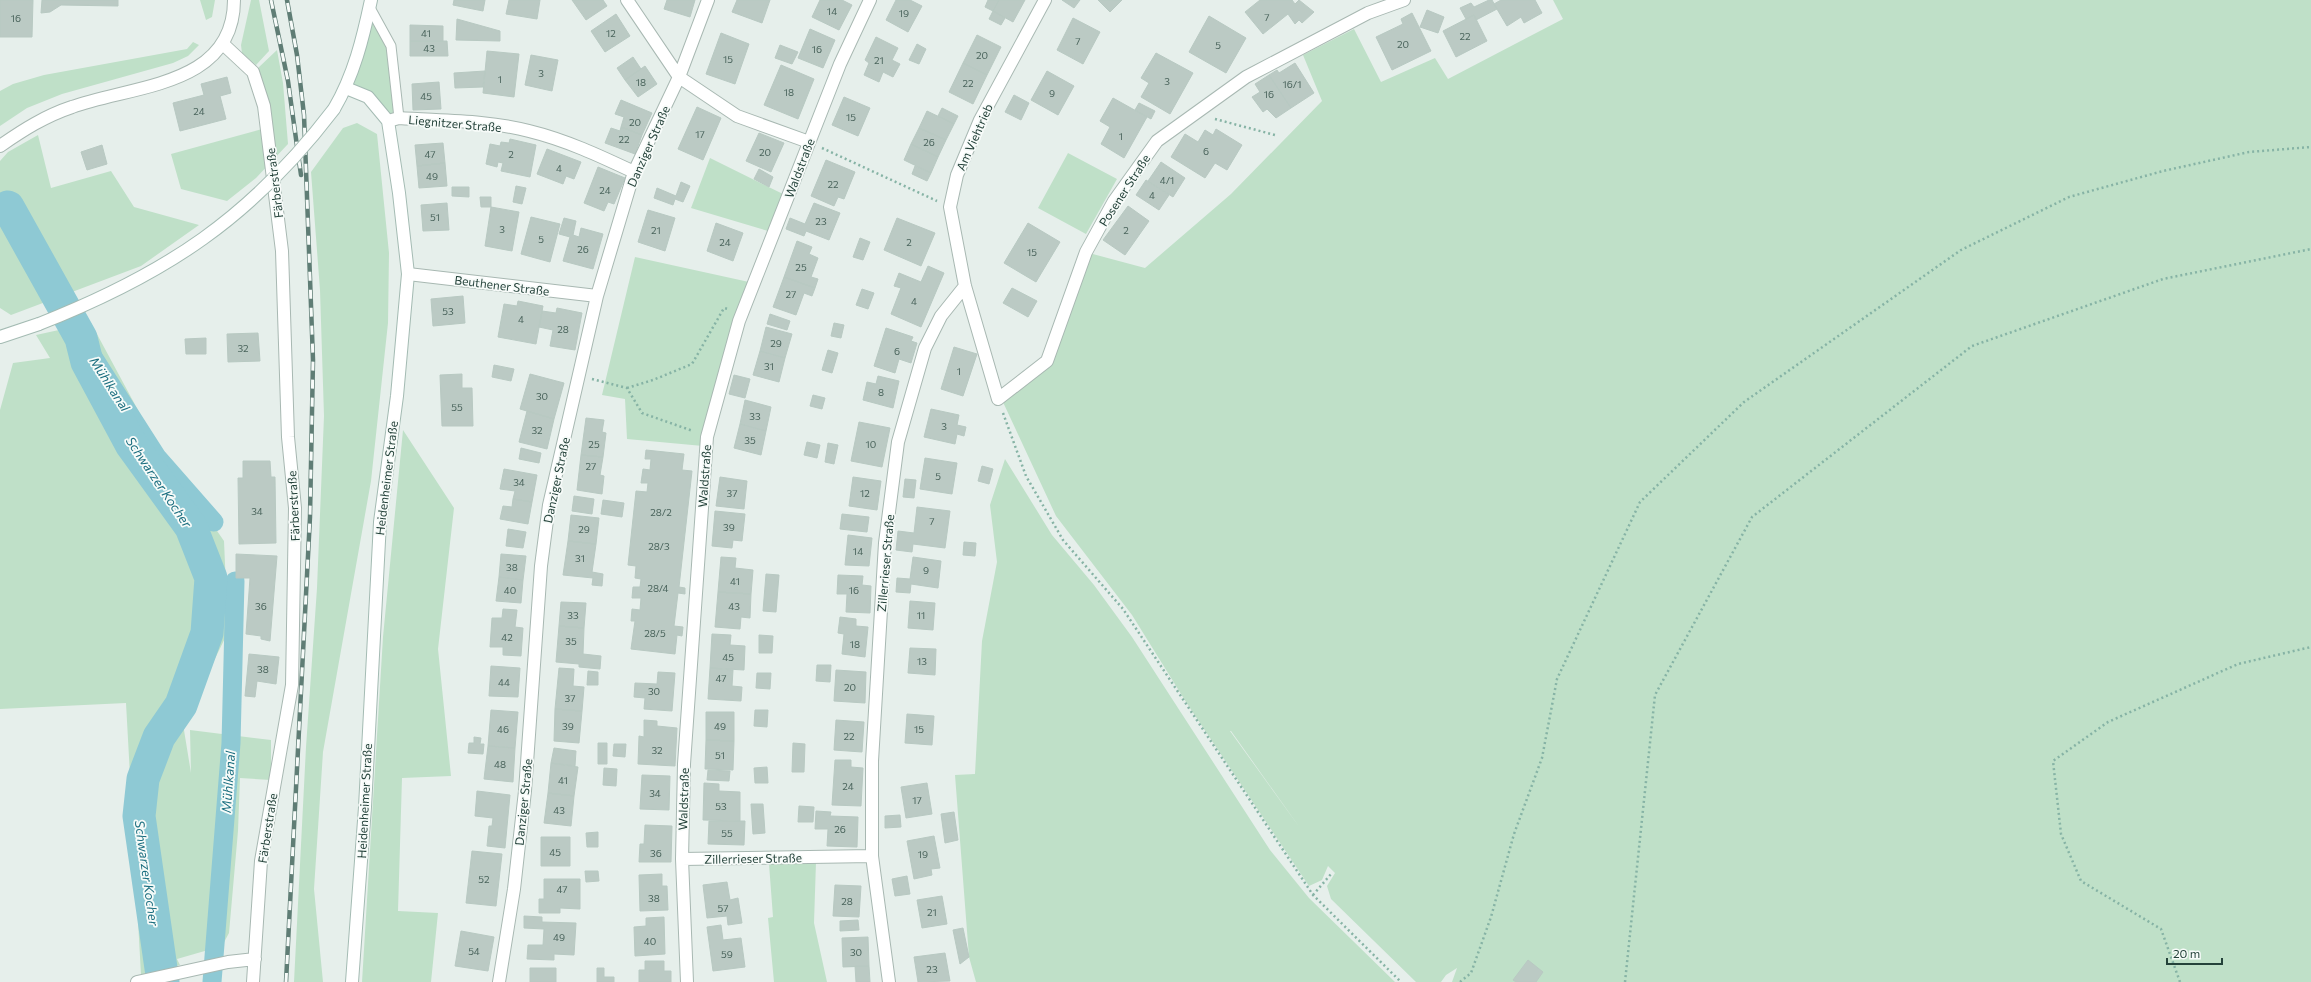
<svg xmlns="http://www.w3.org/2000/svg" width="2311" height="982" font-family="Commissioner,sans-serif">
<rect width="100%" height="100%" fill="#e6efeb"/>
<path fill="#bfe0c8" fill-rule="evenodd" d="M200 0H215L212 17 206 20Z
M251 0H259L269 51 256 65 242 53 241 45Z
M1553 0H2311V982H1452L1457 968 1446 975 1441 982H1416L1331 899 1327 886 1335 873 1328 866 1322 880 1309 886 1186 702 1132 615 1056 516 1002 400 1049 363 1089 253 1145 268 1231 194 1322 101 1303 55 1354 29 1381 82 1435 58 1448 79 1563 19ZM1230 731H1231L1300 828Z
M369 6 391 46 399 118 388 121 346 88Z
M193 42 199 45 188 56 173 63 62 94 27 108 0 126V91L13 84 44 75 187 49Z
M277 50 283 83 288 144 256 178 227 201 181 189 171 154 273 126 268 101 258 68Z
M357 123 377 134 389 253 388 323 371 481 323 752 314 889 323 982H294L306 747 317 588 324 416 320 290 311 172 343 128Z
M38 135 51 188 111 171 134 207 199 225 141 266 11 315 0 308V161L8 152Z
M1068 153 1117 179 1086 234 1038 208Z
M710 158 783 194 768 231 691 208Z
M635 257 749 282 703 446 627 439 625 399 602 395Z
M91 323 153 438 224 541 228 632 183 724 191 773 190 730 271 740V780L240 778 238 831 229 933 222 946 177 959 180 965 141 975 126 703 0 709V410L13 363 50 358 36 335Z
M403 430 454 508 438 649 451 776 402 778 398 911 438 913 431 982H362L383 637Z
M1005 459 1052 535 1094 585 1132 637 1270 850 1309 898 1395 982H976L969 957 955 775 975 774 982 641 997 562 990 505Z
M816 862 814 923 827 982H774L768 918 773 917 769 864Z"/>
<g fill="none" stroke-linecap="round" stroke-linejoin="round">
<path stroke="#8ec9d4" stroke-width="19" d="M81 338 157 457 214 522
M212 982 231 743 235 581"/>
<path stroke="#8ec9d4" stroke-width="33" d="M8 207 81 338 87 362 131 444 191 527 211 578 207 633 181 705 159 737 143 779 139 816 163 982"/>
</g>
<path fill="#bbcac4" stroke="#b8c9c2" d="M0 0H33L32 37H0Z
M42 0H118V6L61 5 50 12 41 13Z
M454 0H485L483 11 453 5Z
M509 0H540L537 19 506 14Z
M572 0H603L607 6 586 20Z
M667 0H695L690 17 664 9Z
M737 0H770L762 23 732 12Z
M820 0H842L852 5 839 30 812 17Z
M896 0H910L922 6 908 32 886 20Z
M988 0H999L993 11 985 7Z
M999 0H1025L1013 22 993 11Z
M1062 0H1080L1074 8Z
M1098 0H1122L1110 12Z
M1260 0H1292L1295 4 1299 0 1314 12 1302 23 1299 20 1295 24 1288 14 1263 34 1245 12Z
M1489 0H1492L1497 9 1476 20 1474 15 1466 19 1460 8 1471 3 1474 7Z
M1501 0H1535L1542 13 1524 23 1521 17 1507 26 1494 4Z
M1427 10 1444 17 1438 33 1420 27Z
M993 11 1005 18 1001 25 989 19Z
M1412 13 1431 51 1392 70 1376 37 1403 24 1401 19Z
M616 14 630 36 605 52 591 31Z
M1474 15 1487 41 1456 57 1443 31Z
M1209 16 1246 38 1226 73 1189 52Z
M1073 18 1100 32 1083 64 1057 50Z
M457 19 500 31V41L456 40Z
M410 25 443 26V41H410Z
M810 29 835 40 823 68 798 58Z
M721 33 749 44 735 84 706 74Z
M977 35 1001 47 987 75 963 63Z
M876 37 898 48 892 60 900 64 893 77 883 72 879 82 864 75 869 63 865 60Z
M410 41H447L448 56H410Z
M917 44 926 49 919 64 909 60Z
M780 45 798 52 792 64 775 58Z
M487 51 519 54 514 97 483 93Z
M1156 53 1193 73 1170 114 1141 97 1149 83 1141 78Z
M531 55 558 60 552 91 525 85Z
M633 57 641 69 625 80 617 68Z
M963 63 987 75 973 104 949 92Z
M1295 63 1314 93 1291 108 1269 75 1277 70 1279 73Z
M781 65 814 79 798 119 764 105Z
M645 66 657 84 638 97 625 80Z
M485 71 483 87 455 88 454 73Z
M1047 71 1074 86 1058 115 1031 100Z
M1269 75 1291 108 1276 118 1267 109 1263 112 1252 97 1260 92 1255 84Z
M227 77 231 93 220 96 226 119 180 131 173 103 204 95 201 84Z
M439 82 441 109 413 110 412 84Z
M1014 95 1029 103 1021 120 1005 112Z
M844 97 870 108 858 136 832 125Z
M1113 98 1147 117 1124 158 1101 144 1110 127 1100 121Z
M621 100 652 113 642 135 621 127 624 117 615 114Z
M1139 103 1155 111 1151 119 1135 110Z
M697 107 721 118 703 160 678 149Z
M942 108 958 116 954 124 938 116Z
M927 111 954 124 946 140 919 128Z
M621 127 642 135 635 154 605 143 611 128 620 131Z
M919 128 946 140 938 157 911 144Z
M1216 129 1242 145 1227 170 1215 163 1205 178 1171 157 1185 134 1198 142 1205 130 1213 135Z
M759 133 784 143 771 172 746 161Z
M510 139 536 145 530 177 501 171 503 163 498 162 497 167 486 164 490 144 500 146 501 142 509 143Z
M443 143 445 163 417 166 415 145Z
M911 144 938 157 931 173 904 160Z
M102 145 107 164 87 170 81 152Z
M547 149 581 162 574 179 566 176 563 184 537 174Z
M826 160 855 172 844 199 838 197 834 206 811 196Z
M1161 162 1185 178 1173 197 1148 181Z
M445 163 447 186 419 188 417 166Z
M915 166 931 173 927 181 912 174Z
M598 167 625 178 614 204 608 202 604 211 584 203Z
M759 169 773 177 769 187 754 179Z
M1146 180 1169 195 1159 210 1136 195Z
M681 182 690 186 683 202 675 199 673 205 654 198 657 188 676 196Z
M516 186 526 188 522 204 513 202Z
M452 187H469V197L452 196Z
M480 197H491V207H481Z
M447 203 449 230 423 231 421 205Z
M814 203 840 213 829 240 806 231 804 236 786 229 790 218 805 224Z
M1128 206 1149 221 1125 255 1103 240Z
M491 207 519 212 512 251 485 246Z
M648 210 675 218 665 251 638 242Z
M531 217 560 224 550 262 521 254Z
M564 218 576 221 573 235 579 237 581 228 603 234 593 269 563 261 570 237 559 234Z
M897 218 935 233 921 266 884 250Z
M716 223 743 233 733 261 707 251Z
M1028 223 1060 242 1036 282 1004 263Z
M860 238 870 242 863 260 853 257Z
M797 241 812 247 809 254 818 258 811 277 818 279 815 288 784 277Z
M928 266 944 273 921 327 891 314 901 288 894 286 899 273 921 282Z
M784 277 815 288 812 296 804 293 796 315 773 307Z
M1012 288 1037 301 1028 317 1003 303Z
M862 289 874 293 868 309 856 305Z
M463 296 465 323 433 326 431 299Z
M518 301 543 306 536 344 498 337 504 304 517 306Z
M557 308 582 313 575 350 550 346 553 330 539 327 542 311 556 313Z
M770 314 790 321 787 330 767 324Z
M834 323 844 325 841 338 831 336Z
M766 327 792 334 785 358 760 351Z
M886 328 913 337 911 341 917 343 911 363 899 359 895 373 874 366Z
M258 333 260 361 228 362 227 334Z
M206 338V354H186L185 339Z
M954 347 977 354 963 396 941 389Z
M828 350 838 353 832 373 822 370Z
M760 351 785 358 779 382 753 375Z
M494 365 514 369 511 381 492 377Z
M462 374V388H472L473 426H442L440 375Z
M530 374 564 383 554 419 520 409Z
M734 375 750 379 745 398 729 394Z
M878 376 899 381 893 408 863 400 867 382 876 384Z
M813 395 825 398 822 409 810 406Z
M745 400 771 407 766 431 740 424Z
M931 409 959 415 957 425 966 427 964 436 957 434 955 444 924 437Z
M527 411 554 419 547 449 519 442Z
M586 418 604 420 602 432 606 433 603 457 581 455Z
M859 422 890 428 882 467 851 461Z
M740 424 766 431 761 455 734 448Z
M807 442 820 445 817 458 804 455Z
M828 443 838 445 834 464 825 462Z
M521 448 541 453 539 463 519 459Z
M646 450 684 454 682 470 692 471 679 587 685 588V594L678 593 674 626 683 627 682 636 677 635 675 654 631 649 635 621H631L632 609 640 610 641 598H632L633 587H640L641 579 635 578 636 566 628 565 636 491 647 492 648 483H641L643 469 650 470 651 459H645Z
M581 455 603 457 600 475 604 476 602 494 577 490Z
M925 458 957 463 952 494 920 489Z
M243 461H270L271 477H275L276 543 239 544 238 478H243Z
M982 466 993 469 989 484 978 481Z
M504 469 537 475 532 502 513 499 515 491 500 489Z
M720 477 747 481 744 509 716 506Z
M853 477 881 481 877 510 849 506Z
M905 479 916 480 914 498 903 497Z
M574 496 594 499 592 514 572 511Z
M513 499 532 502 528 524 500 519 503 506 512 507Z
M603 500 624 503 622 517 601 514Z
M917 507 950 511 945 548 913 544 912 552 896 550 898 531 914 533Z
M715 511 745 514 742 541 733 540 732 548 712 546Z
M842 514 869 517 867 532 840 529Z
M571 515 599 518 596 544 568 541Z
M508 529 526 532 523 548 506 546Z
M848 535 872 538 869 566 845 565Z
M568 541 596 544 592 572 603 574 602 586 592 585 593 578 563 575Z
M964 542 976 543 975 556 963 555Z
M236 554 277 556 270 641 261 639V636L246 634 250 578H236Z
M501 554 526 556 523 580 499 577Z
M721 557 736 558 735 568 753 570 751 594 718 592Z
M913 557 941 561 938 588 911 584 910 593 896 592 897 578 910 579Z
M766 574 779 575 776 612 763 611Z
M838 575 863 576 862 585 871 586 870 613 846 612 847 594H837Z
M499 577 523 580 521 603 496 601Z
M718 592 751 594 750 618 741 617 740 629 715 627Z
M910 601 935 603 933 630 908 628Z
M561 602 586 603 584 628 559 626Z
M503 609 517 610 515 627 523 628 521 656 503 655V647H490L492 618H502Z
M840 617 856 619V626L868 627 865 657 842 654 844 634 838 633Z
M559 626 584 628 583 654 601 656 600 669 579 667V664L556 662Z
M712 634 731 635 730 645 745 646 744 670 710 668Z
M759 635 773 636 772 653H759Z
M910 648 936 649 935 675 908 673Z
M249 654 279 657 276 684 257 681 255 697 245 696Z
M817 665H831L830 682 816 681Z
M491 666 520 668 518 697 489 696Z
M559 668 574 669 573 686 584 687 582 711 555 709Z
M710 668 733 670 732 686 742 687 741 701 708 699Z
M836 670 866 672 865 703 834 701Z
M588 671 598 672V685H587Z
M658 672 675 673 672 711 644 709 645 698 634 697 635 683 657 684Z
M757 673H771L770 689 756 688Z
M555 709 582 711 579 743 554 741Z
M491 710 518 712 515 748 488 746Z
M755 710H768L767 727 754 726Z
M706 712H734V741L706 740Z
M907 714 934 716 932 745 905 743Z
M644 720 657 721V726L677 728 675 766 638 764 639 736 644 737Z
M836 720 864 722 862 752 834 750Z
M474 737 481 738 480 744H484L483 754 468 753 469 743H474Z
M706 740 734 741 733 770 705 769Z
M598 743H607V764H598Z
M793 743 805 744 804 772H792Z
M614 744H626L625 757 613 756Z
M488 746 515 748 513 782 484 779Z
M554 748 576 751 575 766 551 763Z
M835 760H851V767L863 768 861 806 832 805Z
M551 763 578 767 574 796 548 793Z
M767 767 768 783H755L754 768Z
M604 768 617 769 616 786 603 785Z
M708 770 730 771 729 781 707 780Z
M642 775 670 776 669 810 640 809Z
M704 783 719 784V791L740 792V821L703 820Z
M927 783 932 814 906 818 901 787Z
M477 791 510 795 505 848 487 846 489 826H492L493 818 475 816Z
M548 793 574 796 571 826 544 823Z
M751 804H763L765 833 753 834Z
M799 806 814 807 813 822H798Z
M816 811 831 812 830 816 858 817 857 847 827 846 828 829H815Z
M954 812 958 840 945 843 941 814Z
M900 815 901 827 885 828V816Z
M709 821H745L744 845 708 844Z
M645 825 672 826 671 862H639L640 844H644Z
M598 832V847H587L586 833Z
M934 836 940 868 931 869 932 875 914 879 907 841Z
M541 837H570V866H541Z
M472 851 502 854 496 906 466 903Z
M585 871H598L599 881 586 882Z
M662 874V886H667L668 910 640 911 639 875Z
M907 876 910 894 895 896 892 879Z
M544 879H580V909L560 908V913H539V899H544Z
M727 882 730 900 738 898 742 923 728 925 727 916 707 918 703 885Z
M835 885 861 886 859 917 833 916Z
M942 896 947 924 922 928 917 900Z
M524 916 542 917V922L576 923 574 955 554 954V960L527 959 528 945H543L544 929 524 928Z
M664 917 665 954 635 956 634 927 646 926V918Z
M858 920 859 930 840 931V921Z
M721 925 723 940 741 938 745 967 713 971 707 927Z
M963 928 969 957 960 964 953 930Z
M461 931 494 937 488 971 455 966Z
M868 937 869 966 843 967 842 938Z
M945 953 950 981 918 982 914 957Z
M1528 960 1543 972 1536 982H1516L1513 980Z
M645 961H664V971H671V982H639V970H645Z
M855 966H869L870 982H856Z
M530 968H556V982H530Z
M597 968H604V977H614V982H597Z"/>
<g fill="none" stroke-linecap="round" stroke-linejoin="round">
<g stroke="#a8b8b2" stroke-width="11">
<path id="lane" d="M369 6 391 46 399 118"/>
</g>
<g stroke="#a8b8b2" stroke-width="14">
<path id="street" d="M627 0 679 77 737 116 809 142
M1045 0 980 120 957 175 950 207 965 286 998 399 1047 361 1086 252 1114 201 1157 141 1246 77 1368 13 1404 0
M223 44 253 72 264 106 282 251 288 437 295 508 292 685 261 861 253 982
M388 121 399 118C442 121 487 120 529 131 566 140 600 156 634 172
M0 146C23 130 45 116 72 107 132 85 234 87 234 0
M408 274 597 296
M682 859 872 856
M137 982 228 962 255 959
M499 982 514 889 525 791 541 566 549 505 597 296 634 172 679 77 708 0
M687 982 682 859 684 764 707 437 739 321 840 64 870 0
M889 982 872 856V761L885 543 898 442 925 348 941 316 965 286"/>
</g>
<g stroke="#a4bbb3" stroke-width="14">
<path id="secondary" d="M346 88 368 97 388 121 399 193 408 274 397 396 380 522 365 807 352 982
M334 109C354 75 363 38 371 0
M0 337 39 324"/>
</g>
<path stroke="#86b3a5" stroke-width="2.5" stroke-dasharray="2 3" stroke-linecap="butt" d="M1215 119 1275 135
M822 148 937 201
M592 379 627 388 642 413 693 431
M627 388 653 380 692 364 724 308 728 309
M1003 413 1026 476 1063 540 1123 609 1313 895 1401 982
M1313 895 1331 874
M1460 982 1471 973 1491 917 1514 834 1542 758 1557 679 1640 502 1744 402 1961 250 2069 197 2163 171 2249 152 2311 147
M1625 982 1655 695 1752 517 1972 346 2163 279 2311 249
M2180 982 2161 929 2081 881 2061 834 2053 761 2108 722 2238 664 2311 647"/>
<use href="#lane" stroke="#fff" stroke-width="9"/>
<use href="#street" stroke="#fff" stroke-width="12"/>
<use href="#secondary" stroke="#fff" stroke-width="12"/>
<g stroke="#5f7d75" stroke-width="4.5">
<path id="rail" d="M271 0 288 81 301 175
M286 982 310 517 313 360 304 115 297 55 287 0"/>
</g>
<use href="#rail" stroke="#f7fbf9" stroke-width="3" stroke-dasharray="9" stroke-linecap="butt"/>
<g stroke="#a4bbb3" stroke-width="14" stroke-linecap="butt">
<path id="secondary-bridge" d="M39 324C166 274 251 218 334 109"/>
</g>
<use href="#secondary-bridge" stroke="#fff" stroke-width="12"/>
</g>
<g text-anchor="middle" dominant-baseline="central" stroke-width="3.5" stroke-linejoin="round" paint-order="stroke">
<g font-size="10" fill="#4a645c">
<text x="832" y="11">14</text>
<text x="904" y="13">19</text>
<text x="1267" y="17">7</text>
<text x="16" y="18">16</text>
<text x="426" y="33">41</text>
<text x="611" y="33">12</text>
<text x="1465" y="36">22</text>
<text x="1078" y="41">7</text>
<text x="1403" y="44">20</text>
<text x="1218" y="45">5</text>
<text x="429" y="48">43</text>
<text x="817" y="49">16</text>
<text x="982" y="55">20</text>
<text x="728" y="59">15</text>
<text x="879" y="60">21</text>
<text x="541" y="73">3</text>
<text x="500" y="79">1</text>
<text x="1167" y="81">3</text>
<text x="641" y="82">18</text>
<text x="968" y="83">22</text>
<text x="1292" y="84">16/1</text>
<text x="789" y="92">18</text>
<text x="1052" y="93">9</text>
<text x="1269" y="94">16</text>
<text x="426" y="96">45</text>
<text x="199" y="111">24</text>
<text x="851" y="117">15</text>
<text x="635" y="122">20</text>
<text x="700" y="134">17</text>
<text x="1121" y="136">1</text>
<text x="624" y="139">22</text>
<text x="929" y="142">26</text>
<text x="1206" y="151">6</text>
<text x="765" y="152">20</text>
<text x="430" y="154">47</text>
<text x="511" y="154">2</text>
<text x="559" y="168">4</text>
<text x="432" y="176">49</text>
<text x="1167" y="180">4/1</text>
<text x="833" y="184">22</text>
<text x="605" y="190">24</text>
<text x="1152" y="195">4</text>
<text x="435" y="217">51</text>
<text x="821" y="221">23</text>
<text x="502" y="229">3</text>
<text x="656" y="230">21</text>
<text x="1126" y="230">2</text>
<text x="541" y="239">5</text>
<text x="725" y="242">24</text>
<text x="909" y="242">2</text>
<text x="583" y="249">26</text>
<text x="1032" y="252">15</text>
<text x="801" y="267">25</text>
<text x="791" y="294">27</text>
<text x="914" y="301">4</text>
<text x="448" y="311">53</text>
<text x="521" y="319">4</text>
<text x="563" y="329">28</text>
<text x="776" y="343">29</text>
<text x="243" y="348">32</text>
<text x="897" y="351">6</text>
<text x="769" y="366">31</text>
<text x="959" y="371">1</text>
<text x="881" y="392">8</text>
<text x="542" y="396">30</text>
<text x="457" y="407">55</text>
<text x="755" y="416">33</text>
<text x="944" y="426">3</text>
<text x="537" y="430">32</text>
<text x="750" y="440">35</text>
<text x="594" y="444">25</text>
<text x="871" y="444">10</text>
<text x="591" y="466">27</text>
<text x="938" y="476">5</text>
<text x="519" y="482">34</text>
<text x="732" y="493">37</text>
<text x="865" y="493">12</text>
<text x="257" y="511">34</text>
<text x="661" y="512">28/2</text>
<text x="932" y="521">7</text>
<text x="729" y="527">39</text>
<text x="584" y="529">29</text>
<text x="659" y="546">28/3</text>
<text x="858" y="551">14</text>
<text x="580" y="558">31</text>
<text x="512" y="567">38</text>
<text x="926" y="570">9</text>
<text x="735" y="581">41</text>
<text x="658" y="588">28/4</text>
<text x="510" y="590">40</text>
<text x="854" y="590">16</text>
<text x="261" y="606">36</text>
<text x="734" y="606">43</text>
<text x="573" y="615">33</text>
<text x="921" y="615">11</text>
<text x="655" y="633">28/5</text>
<text x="507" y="637">42</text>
<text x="571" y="641">35</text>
<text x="855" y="644">18</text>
<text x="728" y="657">45</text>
<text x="922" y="661">13</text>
<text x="263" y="669">38</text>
<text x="721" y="678">47</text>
<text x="504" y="682">44</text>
<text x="850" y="687">20</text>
<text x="654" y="691">30</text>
<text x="570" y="698">37</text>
<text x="568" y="726">39</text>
<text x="720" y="726">49</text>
<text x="503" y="729">46</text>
<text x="919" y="729">15</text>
<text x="849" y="736">22</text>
<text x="657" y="750">32</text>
<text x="720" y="755">51</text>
<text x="500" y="764">48</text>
<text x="563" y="780">41</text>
<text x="848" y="786">24</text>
<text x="655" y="793">34</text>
<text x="917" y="800">17</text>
<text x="721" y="806">53</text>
<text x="559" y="810">43</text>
<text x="840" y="829">26</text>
<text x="727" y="833">55</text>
<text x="555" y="852">45</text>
<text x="656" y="853">36</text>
<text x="923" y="854">19</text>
<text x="484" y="879">52</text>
<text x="562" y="889">47</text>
<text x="654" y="898">38</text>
<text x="847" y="901">28</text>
<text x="723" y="908">57</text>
<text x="932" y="912">21</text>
<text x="559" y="937">49</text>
<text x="650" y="941">40</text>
<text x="474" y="951">54</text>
<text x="856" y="952">30</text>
<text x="727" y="954">59</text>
<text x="932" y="969">23</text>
</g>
<g font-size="12" fill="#24423a" stroke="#f7fbf9">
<text transform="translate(455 123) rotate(5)">Liegnitzer Straße</text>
<text transform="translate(974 137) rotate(-66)">Am Viehtrieb</text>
<text transform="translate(648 146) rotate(-66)">Danziger Straße</text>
<text transform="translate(799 168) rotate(-69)">Waldstraße</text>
<text transform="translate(274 183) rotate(-97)">Färberstraße</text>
<text transform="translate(1124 190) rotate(-57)">Posener Straße</text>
<text transform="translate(502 285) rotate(7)">Beuthener Straße</text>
<text transform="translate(704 476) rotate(-86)">Waldstraße</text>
<text transform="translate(386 478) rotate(-83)">Heidenheimer Straße</text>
<text transform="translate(556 480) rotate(-78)">Danziger Straße</text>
<text transform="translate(293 506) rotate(-93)">Färberstraße</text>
<text transform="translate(885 563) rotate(-85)">Zillerrieser Straße</text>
<text transform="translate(683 799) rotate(-88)">Waldstraße</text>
<text transform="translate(364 801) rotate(-87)">Heidenheimer Straße</text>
<text transform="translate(523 802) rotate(-84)">Danziger Straße</text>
<text transform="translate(267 828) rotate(-81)">Färberstraße</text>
<text transform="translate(753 858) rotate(-1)">Zillerrieser Straße</text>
</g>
<g font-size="13" font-style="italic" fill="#1c6f80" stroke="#f7fbf9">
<text transform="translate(110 384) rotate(57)">Mühlkanal</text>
<text transform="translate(159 482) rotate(56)">Schwarzer Kocher</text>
<text transform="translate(228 782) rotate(-86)">Mühlkanal</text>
<text transform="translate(147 873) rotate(82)">Schwarzer Kocher</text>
</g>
</g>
<path d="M2167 958v6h55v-6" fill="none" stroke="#24423a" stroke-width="2"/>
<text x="2173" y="958" font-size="12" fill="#24423a" stroke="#f7fbf9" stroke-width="3" paint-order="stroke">20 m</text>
</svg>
